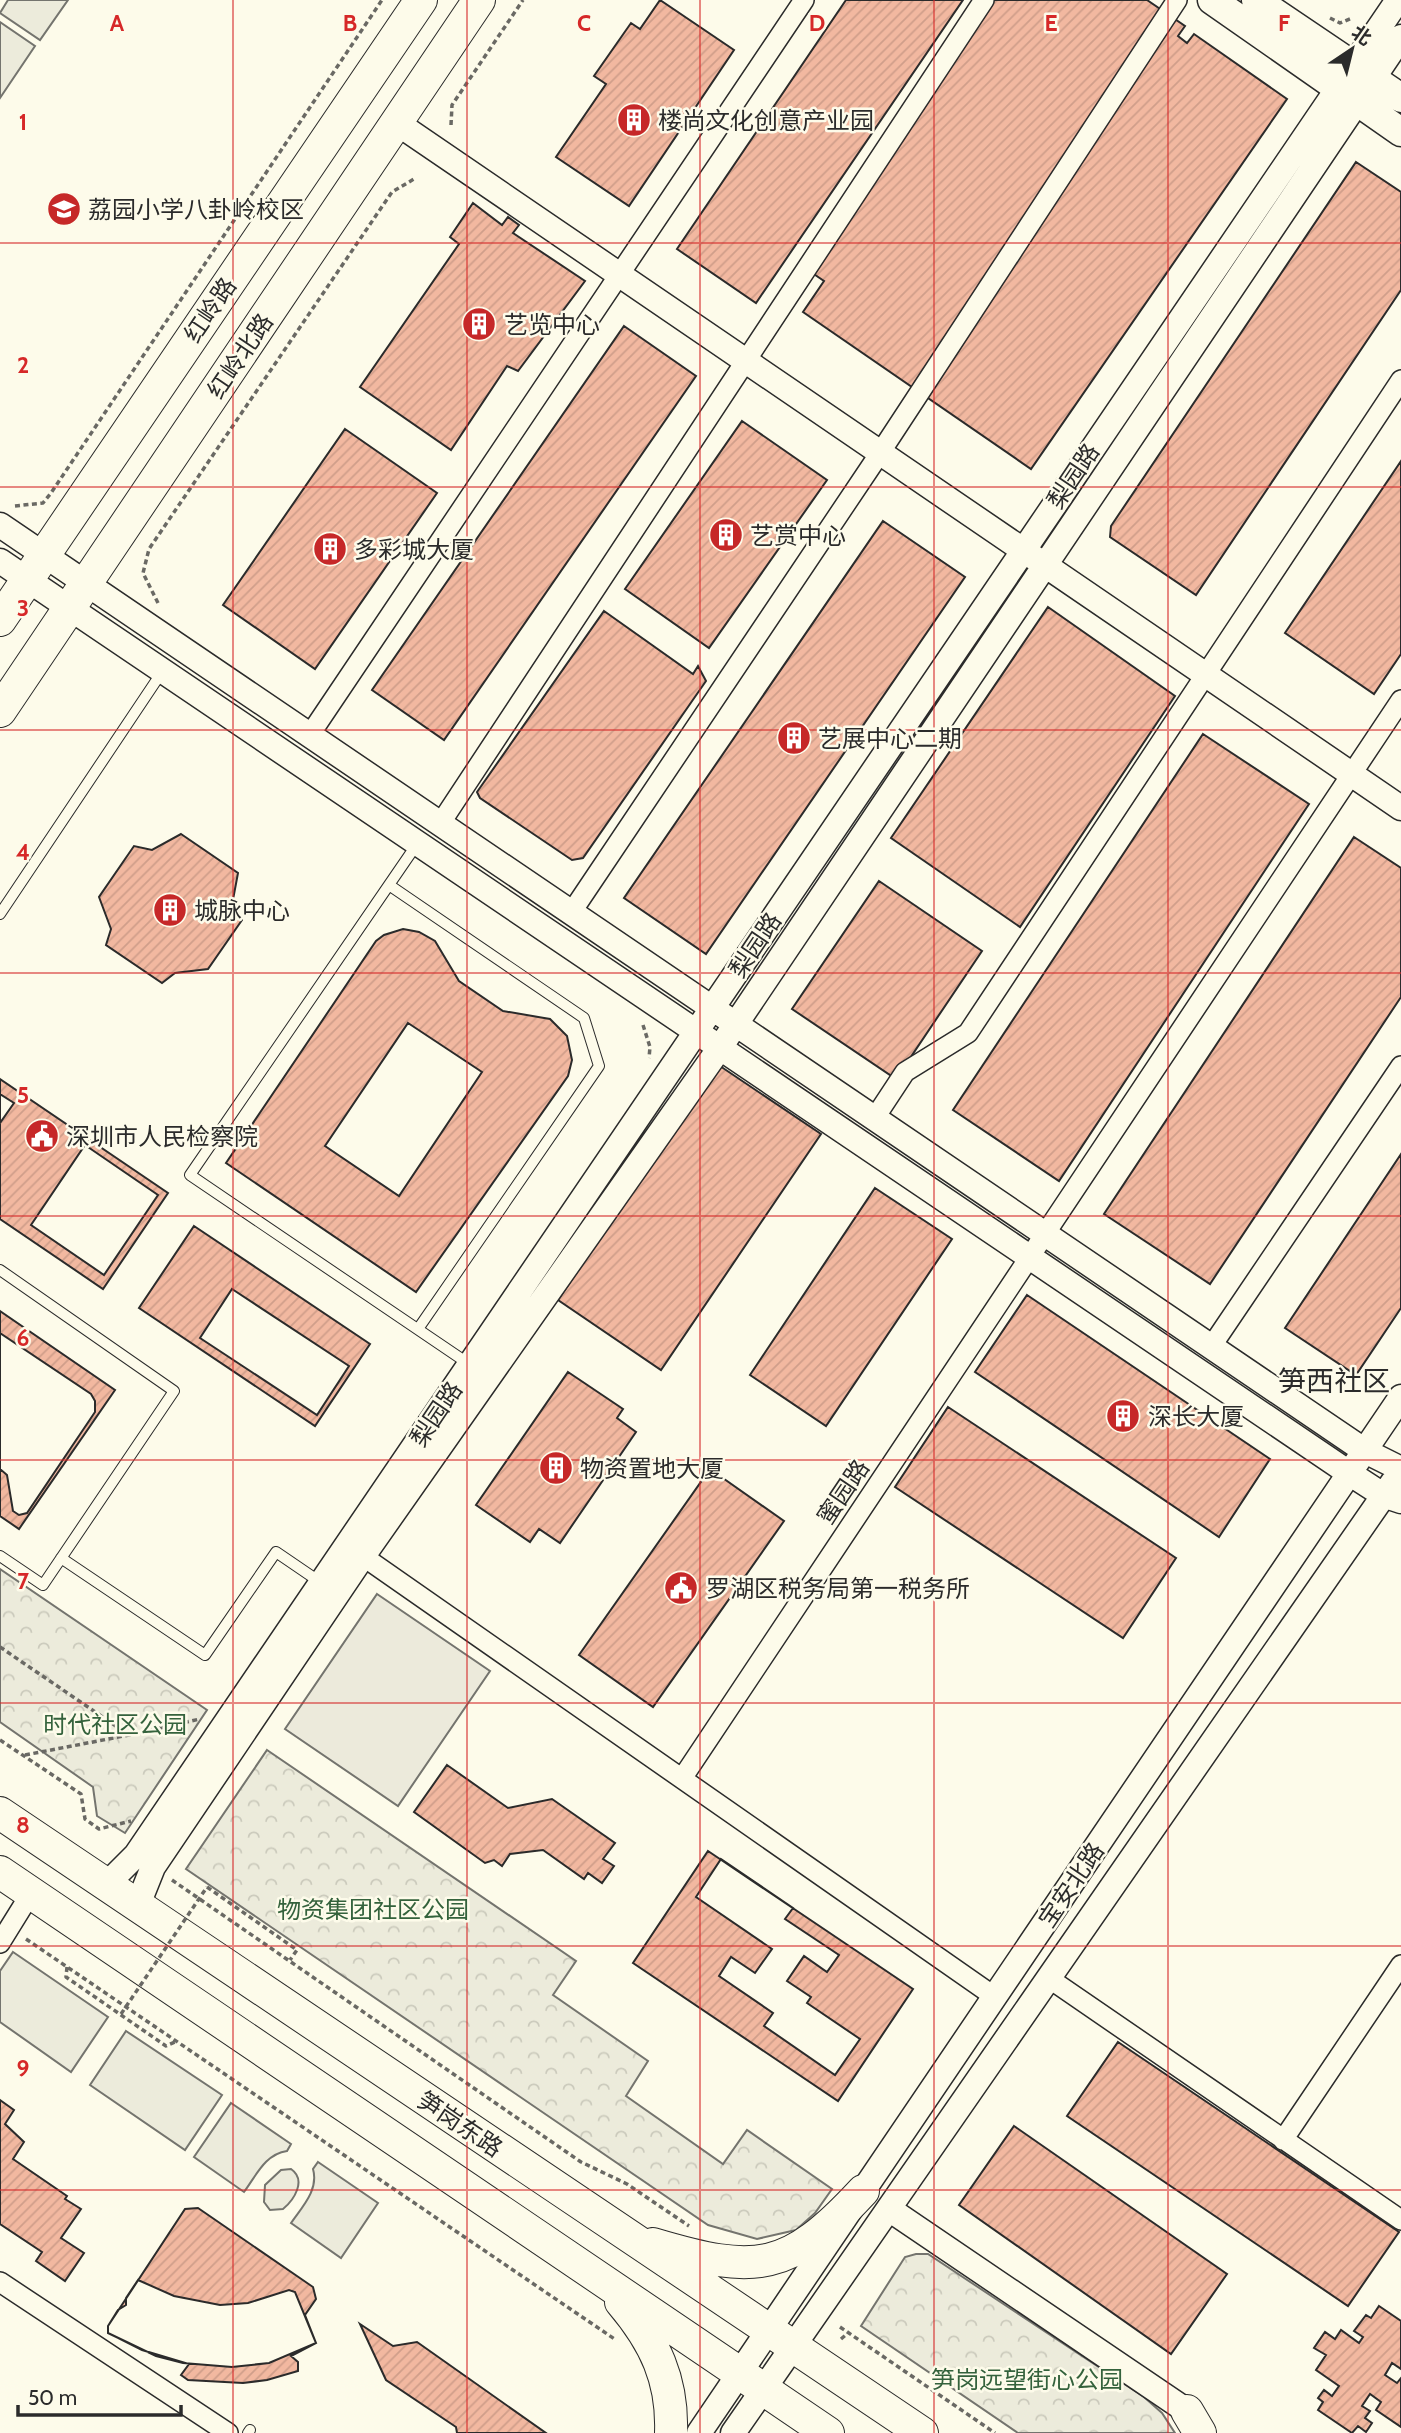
<svg xmlns="http://www.w3.org/2000/svg" width="1401" height="2433" font-family="Cabin,'Noto Sans SC',sans-serif">
<defs>
<pattern id="park-crowns" width="20" height="18" patternUnits="userSpaceOnUse" patternTransform="scale(1.75)"><rect width="20" height="18" fill="#ecebdb"/><path d="M2 6a3 3 0 1 1 6 0M12 15a3 3 0 1 1 6 0" fill="none" stroke="#cbcabc"/></pattern>
<pattern id="building-hatch" width="6" height="6" patternUnits="userSpaceOnUse" patternTransform="scale(1.75)"><rect width="6" height="6" fill="#f2b8a0"/><path d="M-1 1l2-2M0 6l6-6M5 7l2-2" fill="none" stroke="#d09e8a"/></pattern>
</defs>
<rect width="100%" height="100%" fill="#fdfbea"/>
<path fill="#ecebdb" stroke="#74746e" stroke-width="2" d="M8 0H68L40 40 0 13Z
M0 22 35 46 0 98Z
M13 1952 108 2017 71 2072 0 2022V1971Z
M126 2031 222 2095 185 2150 90 2085Z
M231 2103 291 2144 287 2151C265 2154 256 2176 244 2192L194 2157Z
M318 2162 378 2203 341 2258 291 2223C302 2207 319 2190 313 2169Z
M291 2169C307 2180 294 2200 283 2209L270 2210 264 2202 265 2185 281 2170Z"/>
<path fill="url(#park-crowns)" stroke="#74746e" stroke-width="2" d="M0 1569 207 1710 125 1833 97 1816 93 1787 0 1722Z
M267 1750 576 1961 553 1995 648 2061 626 2096 723 2164 747 2130 832 2189 815 2213 796 2230 757 2239 708 2225 186 1869Z
M916 2254H928L1144 2397 1162 2413 1175 2433H1018L861 2326 905 2257Z"/>
<path fill="#eceadb" stroke="#74746e" stroke-width="2" d="M377 1594 490 1671 398 1806 285 1729Z"/>
<path fill="url(#building-hatch)" stroke="#2b2b2b" stroke-width="2" fill-rule="evenodd" d="M660 0 734 50 629 206 556 157 606 84 594 76 631 23 640 29Z
M846 0H963L756 303 677 249Z
M985 0H1147L1185 26 1178 36 1187 43 1194 34 1287 99 1031 469 803 312 824 281 805 268Z
M1356 162 1401 192V290L1196 595 1110 537 1111 526Z
M473 203 502 225 508 217 519 225 513 233 585 281 518 371 507 366 451 450 360 387 459 244 450 237Z
M624 326 696 376 444 740 372 690Z
M742 421 827 480 709 648 625 589Z
M345 429 437 493 315 669 223 605Z
M1401 461V654L1374 694 1285 633Z
M883 521 965 577 706 954 624 898Z
M1048 607 1175 696 1020 927 891 838Z
M604 611 693 674 698 666 706 681 583 858 572 860 480 798 477 792Z
M1203 734 1309 804 1059 1181 953 1110Z
M181 834 238 873 232 905 242 920 208 969 175 973 162 983 106 945 111 929 99 897 134 846 152 850Z
M1354 837 1401 868V997L1210 1284 1104 1214Z
M879 881 982 951 896 1079 792 1009Z
M403 929 419 932 435 941 459 981 503 1011 550 1019 567 1036 572 1060 568 1076 416 1292 226 1163 376 941 384 935ZM408 1023 482 1072 399 1196 325 1146Z
M717 1064 821 1134 661 1370 558 1300Z
M0 1079 168 1193 103 1289 0 1219Z
M0 1094 14 1103 0 1123Z
M85 1145 158 1195 104 1275 31 1225Z
M1401 1154V1308L1356 1375 1285 1328Z
M875 1188 952 1239 826 1426 750 1375Z
M194 1226 370 1344 315 1426 139 1308Z
M232 1289 349 1366 317 1415 200 1338Z
M1027 1295 1270 1459 1219 1537 975 1372Z
M0 1311 115 1390 19 1529 0 1516Z
M0 1333 91 1394 95 1401V1412L27 1513 19 1515 13 1511 7 1475 0 1469Z
M568 1372 623 1409 617 1418 636 1432 560 1543 539 1529 530 1542 476 1505Z
M948 1407 1176 1558 1123 1638 895 1487Z
M710 1469 784 1521 653 1707 579 1655Z
M447 1765 508 1808 552 1799 615 1843 603 1859 614 1866 602 1883 588 1873 584 1879 543 1850 510 1854 502 1866 494 1860 485 1863 414 1812Z
M708 1851 913 1989 838 2101 633 1963Z
M721 1859 793 1908 785 1919 839 1955 827 1972 804 1956 787 1981 811 1997 807 2003 860 2039 835 2075 764 2026 773 2013 719 1976 731 1957 755 1973 772 1949 696 1897Z
M1118 2042 1399 2232 1348 2306 1067 2116Z
M0 2100 14 2110 5 2124 24 2142 13 2159 67 2196 65 2199 81 2209 61 2238 84 2253 65 2281 36 2261 42 2252 0 2224Z
M1014 2126 1227 2274 1171 2354 959 2205Z
M198 2208 313 2287 316 2299 305 2315 316 2343 291 2356 298 2362V2371L267 2380 243 2383 188 2380 181 2375 189 2364 142 2350 108 2333V2326L185 2209Z
M138 2280 174 2296 220 2305 248 2303 289 2290 295 2292 316 2343 269 2363 232 2367 183 2363 156 2356 108 2333V2326L118 2310 126 2305V2298Z
M1379 2306 1401 2321V2369L1392 2363 1385 2375 1397 2383 1401 2378V2427L1376 2410 1381 2402 1370 2394 1362 2406 1370 2411 1365 2418 1372 2423 1366 2432 1358 2426 1352 2433 1318 2410 1323 2402 1318 2398 1324 2390 1332 2396 1339 2386 1316 2370 1326 2355 1314 2348 1325 2332 1335 2339 1341 2330 1359 2343 1363 2337 1354 2331 1366 2315 1371 2318Z
M360 2324 393 2346 417 2342 546 2433H457L456 2427 386 2380Z"/>
<g fill="none" stroke-linecap="round" stroke-linejoin="round">
<g stroke="#2b2b2b" stroke-width="12">
<path id="service" d="M417 844 190 1175 469 1364
M389 885 584 1018 599 1066 418 1329
M0 914 162 672
M0 1270 174 1391 43 1585 0 1556
M61 1558 205 1655 276 1552 320 1582
M248 2433 250 2430"/>
</g>
<g stroke="#2b2b2b" stroke-width="22">
<path id="minor" d="M309 736 804 0
M440 824 984 0
M571 913 880 453 1177 0
M874 1119 905 1072 968 1033 1401 380
M1211 1347 1401 1066
M354 1550 995 1997
M683 1777 1401 700
M0 1943 31 1893
M1050 1979 1401 2220
M1283 2140 1401 1965
M0 2282 228 2433"/>
</g>
<g stroke="#2b2b2b" stroke-width="27">
<path id="tertiary" d="M397 123 1401 808
M0 525 1365 1451 1401 1469
M0 561 1349 1473 1383 1495 1401 1501
M106 1885 136 1855 1398 0
M137 1907 153 1867 363 1556 719 1049 1401 37
M889 2209 1187 2411
M699 2433 1401 1397
M733 2433 1393 1482"/>
</g>
<g stroke="#2b2b2b" stroke-width="31">
<path id="secondary" d="M1212 0 1401 132
M1256 0 1401 98"/>
</g>
<g stroke="#2b2b2b" stroke-width="34">
<path id="primary" d="M0 620 421 0
M0 711 479 0
M0 1813 922 2433
M0 1872 828 2433
M653 2244C757 2275 788 2272 863 2191
M621 2302C655 2342 673 2380 671 2433
M1187 2411 1200 2433"/>
</g>
<path stroke="#6a6964" stroke-width="3.5" stroke-dasharray="5 3.5" stroke-linecap="butt" d="M1330 18 1340 23 1352 18
M451 125 452 105 523 0
M15 506 43 503 51 493 382 0
M158 603 143 573 149 549 392 192 414 179
M643 1025 650 1047 649 1058
M0 1647 129 1735 200 1719
M0 1740 81 1794 85 1819 99 1829 131 1821
M25 1755 129 1735
M172 1880 581 2162 627 2184 689 2226
M207 1887 297 1950 290 1960
M26 1939 616 2340
M67 1967 66 1977 166 2046 175 2042
M840 2327 995 2433
M841 2339 848 2333"/>
<use href="#service" stroke="#fdfbea" stroke-width="10"/>
<use href="#minor" stroke="#fdfbea" stroke-width="19"/>
<use href="#tertiary" stroke="#fdfbea" stroke-width="24"/>
<use href="#secondary" stroke="#fdfbea" stroke-width="28"/>
<use href="#primary" stroke="#fdfbea" stroke-width="32"/>
<path stroke="#6a6964" stroke-width="3.5" stroke-dasharray="5 3.5" stroke-linecap="butt" d="M121 2014 207 1887"/>
</g>
<path fill="none" stroke="#d62828" stroke-width="2" stroke-opacity="0.55" d="M233 0V2433M467 0V2433M700 0V2433M934 0V2433M1168 0V2433M0 243H1401M0 487H1401M0 730H1401M0 973H1401M0 1216H1401M0 1460H1401M0 1703H1401M0 1946H1401M0 2190H1401"/>
<defs>
<g id="building-disc" transform="scale(1.75)"><circle r="9.5" fill="#c62828" stroke="#fdfbea"/><path d="M-4-6H4V6H1V3H-1V6H-4ZM-2.5-4.3h1.7v1.8h-1.7ZM.8-4.3h1.7v1.8H.8ZM-2.5-1h1.7V.8h-1.7ZM.8-1h1.7V.8H.8Z" fill="#fff"/></g>
<g id="school-disc" transform="scale(1.75)"><circle r="9.5" fill="#c62828" stroke="#fdfbea"/><path d="M0-5L7-2L0 1L-7-2ZM-4 1L0 2.5L4 1V4Q0 6-4 4Z" fill="#fff"/></g>
<g id="civic-disc" transform="scale(1.75)"><circle r="9.5" fill="#c62828" stroke="#fdfbea"/><path d="M-.6-6.5H3V-4.5H.6V-3L4-1V1h2V6H-6V1h2V-1L-.6-3ZM-1.2 2.5V6h2.4V2.5Z" fill="#fff"/></g>
</defs>
<g fill-rule="evenodd">
<use href="#building-disc" x="634" y="120"/>
<use href="#school-disc" x="64" y="209"/>
<use href="#building-disc" x="479" y="324"/>
<use href="#building-disc" x="726" y="535"/>
<use href="#building-disc" x="330" y="549"/>
<use href="#building-disc" x="794" y="738"/>
<use href="#building-disc" x="170" y="910"/>
<use href="#civic-disc" x="42" y="1136"/>
<use href="#building-disc" x="1123" y="1416"/>
<use href="#building-disc" x="556" y="1468"/>
<use href="#civic-disc" x="681" y="1588"/>
</g>
<g text-anchor="middle" dominant-baseline="central" stroke-width="5" stroke-linejoin="round" paint-order="stroke">
<g font-size="24" fill="#2b2b2b" stroke="#fdfbea" text-anchor="start">
<text x="658" y="120">楼尚文化创意产业园</text>
<text x="88" y="209">荔园小学八卦岭校区</text>
<text x="504" y="324">艺览中心</text>
<text x="750" y="535">艺赏中心</text>
<text x="354" y="549">多彩城大厦</text>
<text x="818" y="738">艺展中心二期</text>
<text x="194" y="910">城脉中心</text>
<text x="66" y="1136">深圳市人民检察院</text>
<text x="1148" y="1416">深长大厦</text>
<text x="580" y="1468">物资置地大厦</text>
<text x="706" y="1588">罗湖区税务局第一税务所</text>
</g>
<g font-size="24" fill="#2b2b2b" stroke="#fdfbea">
<text transform="translate(210 310) rotate(-56)">红岭路</text>
<text transform="translate(240 356) rotate(-56)">红岭北路</text>
<text transform="translate(1073 476) rotate(-56)">梨园路</text>
<text transform="translate(755 945) rotate(-56)">梨园路</text>
<text transform="translate(436 1414) rotate(-56)">梨园路</text>
<text transform="translate(843 1492) rotate(-56)">蜜园路</text>
<text transform="translate(1071 1885) rotate(-56)">宝安北路</text>
<text transform="translate(460 2124) rotate(34)">笋岗东路</text>
</g>
<g font-size="24" fill="#34623c" stroke="#fdfbea">
<text x="115" y="1724">时代社区公园</text>
<text x="373" y="1909">物资集团社区公园</text>
<text x="1027" y="2379">笋岗远望街心公园</text>
</g>
<g font-size="28" fill="#2b2b2b" stroke="#fdfbea">
<text x="1334" y="1381">笋西社区</text>
</g>
</g>
<g font-size="23" text-anchor="middle" font-weight="bold" fill="#d62828" stroke="#fdfbea" stroke-width="5" stroke-linejoin="round" paint-order="stroke">
<text x="117" y="31">A</text>
<text x="350" y="31">B</text>
<text x="584" y="31">C</text>
<text x="817" y="31">D</text>
<text x="1051" y="31">E</text>
<text x="1284" y="31">F</text>
<text x="23" y="130">1</text>
<text x="23" y="373">2</text>
<text x="23" y="616">3</text>
<text x="23" y="860">4</text>
<text x="23" y="1103">5</text>
<text x="23" y="1346">6</text>
<text x="23" y="1589">7</text>
<text x="23" y="1833">8</text>
<text x="23" y="2076">9</text>
</g>
<g transform="translate(1352 49) rotate(35)" stroke="#fdfbea" stroke-width="5" paint-order="stroke">
<path d="M0-5L12 26L0 18L-12 26Z" fill="#2b2b2b"/>
<text y="-10" font-size="19" font-weight="bold" text-anchor="middle" fill="#2b2b2b">北</text>
</g>
<path d="M18 2405v10h163v-10" fill="none" stroke="#2b2b2b" stroke-width="3.5"/>
<text x="28" y="2405" font-size="21" fill="#2b2b2b" stroke="#fdfbea" stroke-width="5" paint-order="stroke">50 m</text>
</svg>
